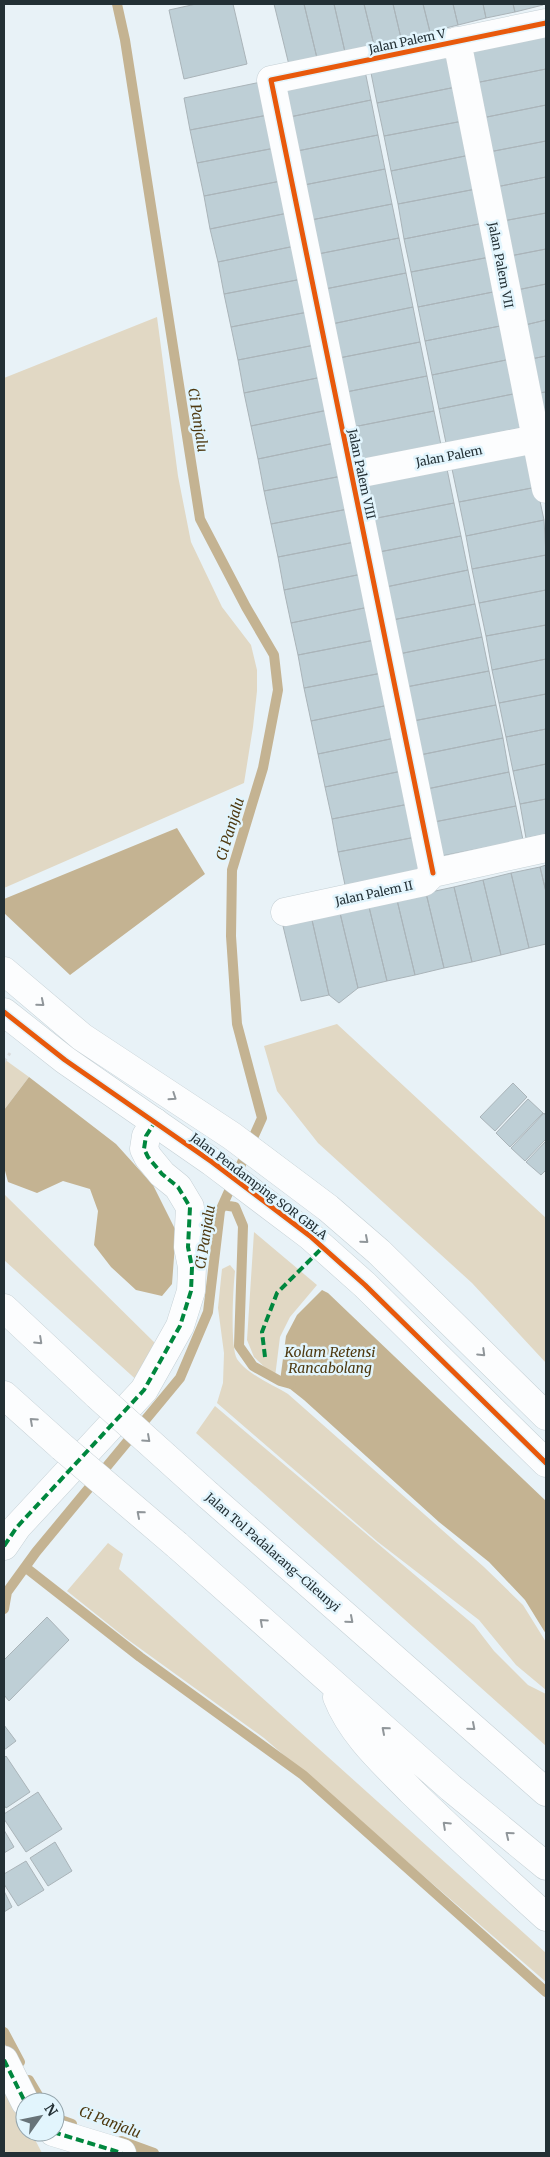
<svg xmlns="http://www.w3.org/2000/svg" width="550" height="2157" font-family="Merriweather,serif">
<rect width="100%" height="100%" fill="#e8f2f7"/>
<path fill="#e1d8c4" d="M157 317 178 476 191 542 222 607 251 645 257 670V691L253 727 244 783 4 888V378Z
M337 1024 546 1218V1363L472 1283 318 1143 277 1091 264 1046Z
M4 1059 29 1077 4 1110Z
M4 1194 158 1346 141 1384 4 1260Z
M254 1232 317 1285 290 1317 280 1337 275 1377 254 1357 247 1340Z
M230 1265 235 1271C233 1288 230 1347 237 1359 247 1374 273 1385 288 1394L484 1567 523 1605 546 1642V1690L516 1665 479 1620 378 1542 217 1403 223 1383 224 1353 218 1308 222 1269Z
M215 1406 474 1625 494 1651 528 1685 546 1694V1746L196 1433Z
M108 1543 123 1554 119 1569 546 1953V1982L264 1738 127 1639 67 1591Z
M4 2087 25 2122V2132H31L42 2153H4Z"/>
<path fill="#c4b392" d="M177 828 205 874 70 975 4 913V899Z
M29 1077 116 1144 153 1185 176 1231 172 1284 162 1296 136 1290 111 1267 94 1245 98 1211 90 1189 63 1181 37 1193 8 1182 4 1167V1110Z
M322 1290 328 1293 546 1501V1634L525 1600 489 1562 439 1522 304 1400 280 1381 286 1336 297 1315Z"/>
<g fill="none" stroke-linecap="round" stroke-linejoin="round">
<path stroke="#c4b392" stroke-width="10" d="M223 1205 235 1207 243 1226 239 1346 253 1366 280 1381 291 1384
M25 1567 140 1657 303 1775 546 1992
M4 1609 7 1592 36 1552 180 1378 208 1312 220 1211 262 1118 237 1024 231 936 232 870 263 768 278 690 274 655 246 607 200 519 125 40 117 4
M4 2032 20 2062
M29 2080 42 2102
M55 2116 58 2119 72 2124
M121 2141 154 2153"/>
</g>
<path fill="#becfd6" stroke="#aab4b9" d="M196 4H233L247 64 184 79 169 10Z
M274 4H304L317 58 289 65Z
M304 4H334L345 52 317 58Z
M334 4H364L374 45 345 52Z
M364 4H393L401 38 374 45Z
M393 4H423L430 32 401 38Z
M423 4H453L458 25 430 32Z
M453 4H483L486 18 458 25Z
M483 4H513L515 12 486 18Z
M513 4H542L543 5 515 12Z
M546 34V69L475 83 468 49Z
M449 53 456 87 377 103 370 68Z
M364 66 371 100 285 118 278 84Z
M546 69V105L482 118 475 83Z
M261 82 268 115 190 130 184 98Z
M456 87 463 121 384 136 377 103Z
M371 100 378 135 292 152 285 118Z
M546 105V141L489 152 482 118Z
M268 115 275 148 197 163 190 130Z
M463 121 470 155 391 171 384 136Z
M378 135 385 169 299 186 292 152Z
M546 141V177L496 187 489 152Z
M275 148 281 181 204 196 197 163Z
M470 155 476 189 398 204 391 171Z
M385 169 392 204 306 221 299 186Z
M546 177V213L503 221 496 187Z
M281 181 288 213 210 229 204 196Z
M476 189 484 223 404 239 398 204Z
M392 204 399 238 313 255 306 221Z
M288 213 295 246 218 262 210 229Z
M546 213V249L510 256 503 221Z
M484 223 490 257 411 272 404 239Z
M399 238 406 273 320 290 313 255Z
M295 246 302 279 224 294 218 262Z
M546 249V284L517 290 510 256Z
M490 257 498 291 418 307 411 272Z
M406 273 413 307 327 325 320 290Z
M302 279 308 312 231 327 224 294Z
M546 284V320L525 325 517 290Z
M498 291 505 325 425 341 418 307Z
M413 307 420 342 334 359 327 325Z
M308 312 315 345 238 360 231 327Z
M546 320V356L531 359 525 325Z
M505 325 511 359 432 375 425 341Z
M420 342 427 376 341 393 334 359Z
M315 345 322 377 244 393 238 360Z
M546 356V392L538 393 531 359Z
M511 359 518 393 439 409 432 375Z
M427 376 434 411 348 428 341 393Z
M322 377 328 410 251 426 244 393Z
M546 392V428L538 393Z
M518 393 525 427 446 443 439 409Z
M328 410 335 443 258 459 251 426Z
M434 411 441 445 356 462 348 428Z
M335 443 342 476 264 491 258 459Z
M530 453 537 487 459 502 452 469Z
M447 469 454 503 367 520 360 486Z
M342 476 348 509 271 524 264 491Z
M537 487 544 520 466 536 459 502Z
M454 503 461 536 374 553 367 520Z
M348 509 355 542 278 557 271 524Z
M544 520 546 555 472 569 466 536Z
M461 536 468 570 381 588 374 553Z
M355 542 362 574 284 590 278 557Z
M546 555V590L479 603 472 569Z
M468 570 475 604 387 621 381 588Z
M362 574 369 607 291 623 284 590Z
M546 590V625L486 636 479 603Z
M475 604 482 637 394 655 387 621Z
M369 607 375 640 298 655 291 623Z
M546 625V659L492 670 486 636Z
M482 637 489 671 401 688 394 655Z
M375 640 382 673 304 688 298 655Z
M546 659V694L499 703 492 670Z
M489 671 496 705 408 722 401 688Z
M382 673 389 705 311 721 304 688Z
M546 694V729L506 737 499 703Z
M389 705 395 738 318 754 311 721Z
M496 705 503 738 415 756 408 722Z
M546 729V764L513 771 506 737Z
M395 738 402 771 325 787 318 754Z
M503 738 509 772 422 790 415 756Z
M546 764V799L520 804 513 771Z
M402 771 409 804 332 819 325 787Z
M509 772 516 806 429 823 422 790Z
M546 799V834L526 838 520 804Z
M409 804 416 837 338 852 332 819Z
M516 806 523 840 436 857 429 823Z
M416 837 422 869 345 885 338 852Z
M546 865V892L540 867Z
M540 867 546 892V944L529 948 511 873Z
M511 873 529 948 501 955 483 880Z
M483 880 501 955 472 962 454 887Z
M454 887 472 962 444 968 426 893Z
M426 893 444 968 415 975 397 900Z
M397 900 415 975 387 981 369 907Z
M369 907 387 981 358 988 340 913Z
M340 913 358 988 339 1003 329 995 312 920Z
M312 920 329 995 301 1001 283 926Z
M513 1083 527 1097 495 1131 480 1117Z
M528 1099 543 1113 510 1147 496 1133Z
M544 1113 546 1116V1139L525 1161 511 1148Z
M546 1141V1170L541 1175 526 1162Z
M47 1617 69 1640 9 1701 4 1695V1660Z
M4 1725 16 1741 4 1750Z
M6 1756 30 1792 6 1808 4 1805V1758Z
M38 1792 62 1829 26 1852 4 1819V1814Z
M4 1830 14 1847 4 1853Z
M55 1842 72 1871 48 1886 30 1858Z
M26 1861 44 1890 18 1906 4 1884V1874Z
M4 1891 12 1907 4 1912Z"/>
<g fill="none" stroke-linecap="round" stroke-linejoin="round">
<g stroke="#c5d0d5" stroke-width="29">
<path id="street" d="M457 41 546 489
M352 475 546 437
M433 873 271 80 546 23
M285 912 424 882 433 873 546 848
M4 1546 17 1527 144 1390 180 1326 191 1291 192 1267 188 1247 190 1207 178 1187 162 1174 148 1157 144 1149 146 1136 155 1122
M4 2060 25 2102
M53 2132 122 2153"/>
</g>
<g stroke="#c5d0d5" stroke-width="29">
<path id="secondary" d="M4 971 82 1037 232 1136 328 1208 379 1252 546 1416
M4 1012 65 1060 212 1162 310 1236 365 1285 546 1463"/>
</g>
<g stroke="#c5d0d5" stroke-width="29">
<path id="highway" d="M4 1308 97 1395
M4 1395 62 1447
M208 1495 546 1792
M177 1545 451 1788 546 1866
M337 1697C352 1735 384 1763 412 1792 456 1835 501 1876 546 1917"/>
</g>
<path stroke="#daddde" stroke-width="3" stroke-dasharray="4 4" stroke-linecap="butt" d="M4 1062 10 1053"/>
<use href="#street" stroke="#fcfdfe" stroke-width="28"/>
<use href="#secondary" stroke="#fcfdfe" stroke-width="28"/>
<use href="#highway" stroke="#fcfdfe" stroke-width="28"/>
<g stroke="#c5d0d5" stroke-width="29" stroke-linecap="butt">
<path id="highway-bridge" d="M97 1395 208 1495
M62 1447 177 1545"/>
</g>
<use href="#highway-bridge" stroke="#fcfdfe" stroke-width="28"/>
<path stroke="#00873e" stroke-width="4" stroke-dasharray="8 4" stroke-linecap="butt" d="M265 1357 262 1332 277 1293 323 1247
M4 1546 17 1527 144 1390 180 1326 191 1291 192 1267 188 1247 190 1207 178 1187 162 1174 148 1157 144 1149 146 1136 155 1122
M4 2060 25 2102
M53 2132 122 2153"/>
<g stroke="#e2f5fd" stroke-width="8">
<path id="cycleway" d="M433 873 271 80 546 23
M4 1012 65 1060 212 1162 310 1236 365 1285 546 1463"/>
</g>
<use href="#cycleway" stroke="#e8590c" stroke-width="5"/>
</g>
<defs><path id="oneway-chevron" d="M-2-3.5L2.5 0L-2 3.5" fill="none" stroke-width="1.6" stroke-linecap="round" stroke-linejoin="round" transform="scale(1.25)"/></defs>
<g stroke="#90969a">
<use href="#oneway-chevron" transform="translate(41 1003) rotate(40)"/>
<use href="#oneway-chevron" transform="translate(173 1097) rotate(34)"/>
<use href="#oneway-chevron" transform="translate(365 1240) rotate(41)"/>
<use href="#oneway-chevron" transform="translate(39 1341) rotate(43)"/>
<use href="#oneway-chevron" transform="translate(482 1353) rotate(44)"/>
<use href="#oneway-chevron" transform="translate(33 1421) rotate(-138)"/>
<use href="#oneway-chevron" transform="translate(147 1439) rotate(42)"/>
<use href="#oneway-chevron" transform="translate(140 1514) rotate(-139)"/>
<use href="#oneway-chevron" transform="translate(350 1620) rotate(41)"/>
<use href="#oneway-chevron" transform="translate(263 1622) rotate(-138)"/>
<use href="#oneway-chevron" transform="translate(472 1727) rotate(41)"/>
<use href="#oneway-chevron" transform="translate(385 1730) rotate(-139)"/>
<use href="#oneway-chevron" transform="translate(446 1825) rotate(-137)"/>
<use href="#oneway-chevron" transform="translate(509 1835) rotate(-141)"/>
</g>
<g text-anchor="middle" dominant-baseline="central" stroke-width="5" stroke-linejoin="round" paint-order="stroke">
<g font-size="12" fill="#233035" stroke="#e2f5fd">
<text transform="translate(407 41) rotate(-12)">Jalan Palem V</text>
<text transform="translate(501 265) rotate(79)">Jalan Palem VII</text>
<text transform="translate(449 456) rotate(-11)">Jalan Palem</text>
<text transform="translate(362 474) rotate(78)">Jalan Palem VIII</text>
<text transform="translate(374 893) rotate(-12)">Jalan Palem II</text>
<text transform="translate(259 1186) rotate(37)">Jalan Pendamping SOR GBLA</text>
<text transform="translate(273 1552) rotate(41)">Jalan Tol Padalarang–Cileunyi</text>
</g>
<g font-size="14" font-style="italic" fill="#4e3910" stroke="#e2f5fd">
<text transform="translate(198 420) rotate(81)">Ci Panjalu</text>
<text transform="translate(230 829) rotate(-73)">Ci Panjalu</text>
<text transform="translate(205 1237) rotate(-81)">Ci Panjalu</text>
<text x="330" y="1352">Kolam Retensi<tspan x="330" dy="16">Rancabolang</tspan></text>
<text transform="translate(110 2122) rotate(21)">Ci Panjalu</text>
</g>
</g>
<rect width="550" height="2157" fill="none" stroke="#233035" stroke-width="10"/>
<g transform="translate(40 2117) rotate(57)"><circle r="24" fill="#e2f5fd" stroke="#96a6ad"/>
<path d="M0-4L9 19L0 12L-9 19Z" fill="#687479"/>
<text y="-8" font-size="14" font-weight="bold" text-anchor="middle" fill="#233035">N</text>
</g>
</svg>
